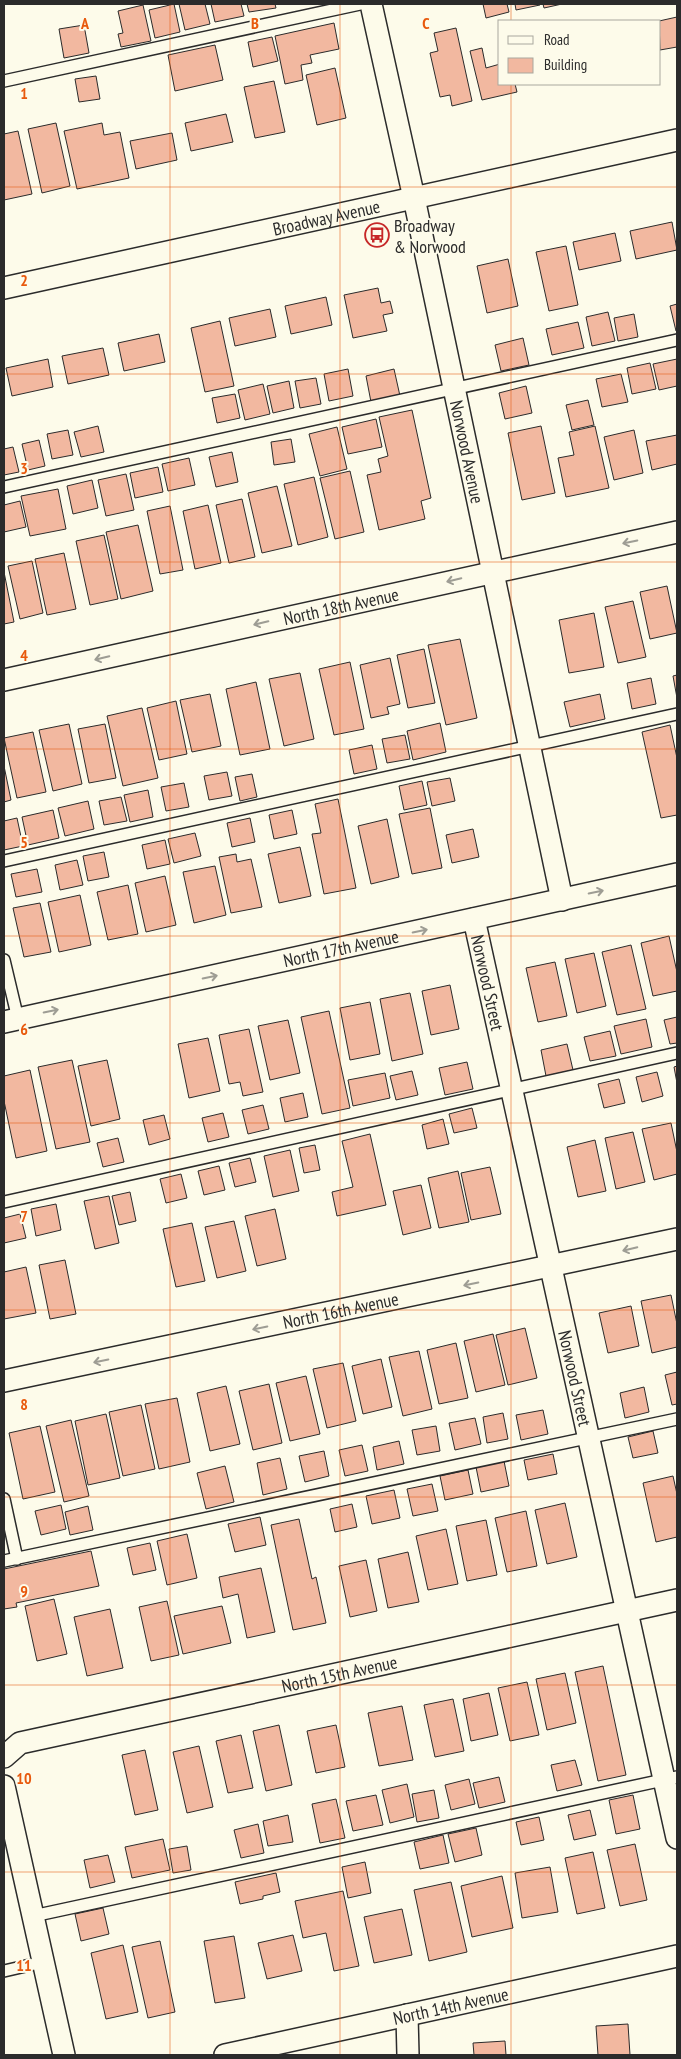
<svg xmlns="http://www.w3.org/2000/svg" width="681" height="2059" font-family="'PT Sans Narrow',sans-serif">
<rect width="100%" height="100%" fill="#fdfbea"/>
<path fill="#f2b8a0" stroke="#2b2b2b" d="M174 4 180 32 155 38 149 10Z
M179 4H205L210 24 185 30Z
M211 4H241L244 16 215 22Z
M247 4H275L276 8 249 12Z
M483 4H507L509 12 486 18Z
M515 4H539L540 5 516 10Z
M543 4H562L544 8Z
M143 5 151 41 121 47 118 34 123 33 118 11Z
M677 17V47L660 50 659 21Z
M334 23 339 49 310 55 312 63 301 65 303 80 285 84 275 36Z
M84 25 89 53 64 58 59 29Z
M456 28 472 101 452 106 450 95 440 97 430 53 438 51 434 33Z
M272 37 278 61 253 67 248 42Z
M215 45 223 80 175 91 168 55Z
M482 48 486 68 500 64V84H515L517 92 482 100 470 51Z
M335 68 346 118 317 125 306 75Z
M96 76 100 99 79 102 75 79Z
M274 81 285 132 255 138 244 87Z
M226 114 233 142 191 151 185 123Z
M56 123 70 186 42 193 28 129Z
M102 123 104 135 120 132 129 178 77 189 64 131Z
M18 131 32 194 4 200V134Z
M172 133 177 160 136 169 130 141Z
M672 222 677 250 636 259 630 231Z
M615 233 621 261 579 270 573 242Z
M566 246 578 305 549 311 536 252Z
M508 259 518 306 487 313 477 266Z
M378 288 381 303 390 301 393 313 383 315 387 331 353 338 344 295Z
M326 297 332 325 291 334 285 306Z
M677 304V331H676L670 306Z
M270 309 276 337 235 346 229 318Z
M608 312 615 341 592 346 586 317Z
M634 314 638 337 618 341 614 318Z
M220 321 234 386 205 392 191 328Z
M578 322 584 348 552 355 546 329Z
M159 334 165 362 124 371 118 343Z
M523 338 529 365 501 371 495 345Z
M103 348 109 375 68 384 62 356Z
M48 359 53 387 12 396 6 368Z
M677 359V386L659 390 653 364Z
M650 363 656 389 632 394 627 368Z
M348 369 353 396 329 401 324 374Z
M394 369 400 396 371 402 366 376Z
M621 374 628 402 602 407 596 379Z
M316 378 321 404 300 408 295 381Z
M289 381 294 408 273 413 267 386Z
M263 384 270 414 245 420 238 390Z
M526 386 532 413 505 419 499 393Z
M235 394 240 418 217 423 212 398Z
M588 400 594 425 572 430 566 405Z
M412 410 431 498 421 501 425 519 379 530 367 475 381 472 378 459 388 456 379 417Z
M376 419 382 447 348 454 342 427Z
M98 426 104 452 81 457 74 432Z
M541 426 555 493 522 500 508 433Z
M595 426 609 488 566 497 558 458 574 455 569 432Z
M337 427 347 469 320 476 309 434Z
M68 430 73 455 52 459 47 434Z
M634 430 643 473 614 480 604 437Z
M677 435V464L652 470 646 441Z
M291 439 295 462 274 465 271 442Z
M39 440 45 466 28 470 22 444Z
M13 447 19 472 4 475V449Z
M232 452 238 482 216 487 209 457Z
M189 458 195 485 168 491 162 464Z
M158 467 163 492 135 498 130 473Z
M350 471 364 532 335 539 320 478Z
M126 474 134 510 106 516 98 480Z
M314 477 328 537 298 545 284 484Z
M92 480 98 508 73 514 67 486Z
M277 486 292 546 262 553 248 493Z
M58 489 66 529 30 536 21 496Z
M242 499 255 557 229 563 216 505Z
M20 501 26 527 4 532V505Z
M208 505 221 563 195 569 183 511Z
M170 506 183 570 160 574 147 511Z
M138 525 153 591 121 599 106 532Z
M104 535 118 599 90 605 76 541Z
M64 553 76 609 47 615 35 559Z
M32 561 43 613 20 619 8 566Z
M4 572 14 622 4 624Z
M667 586 677 633 650 639 640 592Z
M633 601 646 657 618 663 605 607Z
M594 613 604 667 569 673 559 620Z
M460 639 477 718 446 725 428 645Z
M424 649 435 703 408 708 397 655Z
M390 658 400 704 387 707 389 714 371 718 360 665Z
M350 662 364 729 334 735 319 669Z
M300 673 314 739 284 746 269 679Z
M677 675V698L673 676Z
M651 678 656 704 632 709 627 683Z
M256 682 270 749 240 755 226 689Z
M210 694 221 746 192 752 180 700Z
M600 694 605 719 570 727 564 702Z
M176 701 187 754 159 760 147 708Z
M142 708 158 778 123 786 107 716Z
M440 723 446 752 413 760 407 731Z
M69 724 82 784 53 791 39 730Z
M105 724 116 778 89 783 78 729Z
M670 725 677 758V815L661 818 642 732Z
M33 732 46 792 17 798 4 738Z
M405 735 410 759 387 763 382 739Z
M372 745 377 769 354 774 349 750Z
M4 766 11 800 4 802Z
M227 772 232 796 209 800 204 776Z
M252 774 257 797 240 801 235 777Z
M450 778 455 801 432 806 427 782Z
M422 781 427 805 404 810 399 786Z
M184 783 189 807 166 811 161 787Z
M148 790 153 817 130 822 124 795Z
M121 797 127 821 104 825 99 801Z
M338 799 356 888 324 894 312 834 321 833 315 804Z
M88 801 94 829 65 836 58 808Z
M430 808 442 868 412 874 399 814Z
M53 810 59 838 28 845 22 817Z
M292 810 297 834 274 839 269 815Z
M17 818 23 846 4 850V821Z
M250 818 255 842 232 847 227 823Z
M387 819 399 877 371 884 358 826Z
M473 829 479 857 452 863 446 835Z
M195 833 201 856 174 863 168 839Z
M165 840 170 864 147 869 142 845Z
M300 847 311 896 279 903 268 854Z
M104 852 109 877 88 881 83 856Z
M236 854 237 862 251 859 262 907 231 913 219 857Z
M77 860 83 885 60 890 55 865Z
M215 866 226 915 194 923 183 872Z
M37 869 42 892 16 897 11 874Z
M165 876 176 925 146 932 135 883Z
M128 885 138 934 108 940 97 892Z
M80 895 91 945 59 952 48 902Z
M40 903 51 952 24 957 13 908Z
M669 936 677 972V991L653 996 641 943Z
M631 945 646 1009 617 1015 602 952Z
M594 953 606 1006 577 1013 565 959Z
M555 962 567 1016 538 1022 526 968Z
M450 985 459 1029 431 1035 422 991Z
M410 993 423 1054 392 1061 380 999Z
M370 1002 380 1054 350 1060 340 1008Z
M329 1011 350 1108 322 1114 301 1017Z
M677 1017V1043L670 1044 664 1020Z
M646 1019 652 1047 621 1054 614 1026Z
M288 1020 300 1073 270 1080 258 1026Z
M249 1029 263 1092 243 1096 240 1082 229 1084 219 1035Z
M610 1031 616 1056 590 1061 584 1037Z
M208 1038 220 1091 189 1098 178 1044Z
M567 1044 573 1070 546 1076 541 1050Z
M72 1060 90 1142 56 1149 38 1067Z
M107 1060 120 1119 91 1126 78 1066Z
M467 1062 473 1089 445 1095 439 1068Z
M677 1066V1083L674 1067Z
M30 1070 47 1151 16 1158 4 1101V1076Z
M412 1071 418 1095 396 1100 390 1076Z
M657 1072 663 1096 642 1102 636 1077Z
M385 1073 390 1098 353 1106 348 1080Z
M619 1079 625 1103 604 1108 598 1084Z
M303 1093 308 1117 285 1122 280 1098Z
M263 1105 269 1129 248 1134 242 1110Z
M472 1108 477 1128 454 1133 449 1114Z
M223 1113 229 1137 208 1142 202 1118Z
M164 1115 170 1139 149 1145 143 1120Z
M443 1119 449 1144 427 1149 422 1125Z
M671 1123 677 1152V1174L654 1180 642 1129Z
M633 1132 645 1182 616 1189 605 1138Z
M370 1134 386 1205 337 1216 332 1192 353 1187 342 1141Z
M118 1138 124 1162 103 1167 97 1143Z
M595 1140 606 1191 578 1197 567 1147Z
M315 1145 320 1170 304 1173 299 1148Z
M290 1150 299 1191 273 1197 264 1156Z
M250 1158 256 1182 235 1187 229 1163Z
M219 1166 225 1190 204 1195 198 1171Z
M490 1167 501 1214 471 1220 461 1173Z
M458 1171 469 1222 439 1228 428 1178Z
M181 1174 187 1198 166 1203 160 1179Z
M421 1185 431 1228 403 1235 393 1191Z
M130 1192 136 1221 119 1225 112 1196Z
M109 1196 119 1243 95 1249 84 1201Z
M56 1204 61 1230 36 1236 31 1209Z
M275 1209 286 1259 257 1266 245 1216Z
M20 1214 26 1238 4 1243V1218Z
M234 1221 246 1271 217 1278 205 1227Z
M192 1223 205 1281 176 1287 163 1229Z
M65 1260 76 1314 50 1319 39 1265Z
M26 1267 36 1313 4 1319V1272Z
M671 1295 677 1324V1347L652 1353 641 1301Z
M631 1306 639 1346 608 1353 599 1313Z
M525 1328 537 1378 508 1385 496 1335Z
M493 1334 505 1385 476 1392 464 1341Z
M456 1343 468 1398 439 1404 427 1350Z
M419 1351 432 1409 403 1416 389 1357Z
M381 1359 392 1407 363 1414 352 1366Z
M343 1363 356 1421 327 1428 313 1369Z
M677 1372V1404L672 1405 665 1375Z
M306 1376 320 1434 290 1441 276 1383Z
M269 1384 282 1443 253 1450 239 1391Z
M226 1386 240 1444 210 1451 197 1393Z
M644 1387 649 1412 625 1418 620 1393Z
M177 1398 190 1462 159 1469 145 1404Z
M141 1405 155 1469 123 1476 109 1412Z
M543 1410 548 1434 521 1440 516 1415Z
M503 1413 508 1439 487 1443 483 1417Z
M106 1414 120 1478 88 1485 75 1421Z
M475 1418 481 1444 455 1450 449 1423Z
M71 1420 89 1496 64 1502 46 1426Z
M40 1426 55 1492 23 1499 9 1433Z
M436 1426 440 1451 417 1455 412 1430Z
M653 1431 658 1453 633 1458 628 1437Z
M399 1441 404 1464 377 1470 373 1447Z
M362 1445 368 1471 345 1476 339 1450Z
M324 1451 329 1476 305 1482 299 1456Z
M553 1454 557 1474 528 1480 524 1460Z
M280 1458 287 1489 263 1495 257 1463Z
M504 1461 509 1486 481 1492 476 1467Z
M225 1466 234 1502 206 1509 197 1473Z
M468 1470 473 1494 445 1500 440 1476Z
M673 1476 677 1494V1537L656 1542 643 1483Z
M432 1484 438 1511 413 1516 407 1489Z
M394 1490 400 1518 372 1524 366 1496Z
M565 1503 577 1557 547 1564 535 1510Z
M352 1504 357 1527 335 1532 330 1509Z
M61 1505 66 1529 41 1535 35 1511Z
M88 1506 93 1530 70 1535 65 1512Z
M526 1511 537 1566 507 1572 495 1518Z
M260 1517 266 1545 235 1552 228 1524Z
M299 1519 312 1579 316 1577 326 1623 293 1630 271 1525Z
M486 1520 497 1575 467 1581 456 1526Z
M446 1529 458 1584 428 1590 416 1536Z
M187 1534 197 1578 167 1585 157 1541Z
M150 1543 156 1570 133 1575 127 1548Z
M91 1551 99 1586 16 1603 17 1607 4 1609V1569Z
M408 1552 419 1602 388 1608 378 1559Z
M366 1560 377 1611 350 1617 339 1566Z
M261 1568 275 1632 247 1638 238 1594 223 1598 219 1577Z
M54 1599 67 1654 37 1661 25 1606Z
M167 1601 179 1655 151 1661 139 1607Z
M222 1606 231 1643 183 1654 174 1616Z
M110 1609 123 1668 87 1676 74 1617Z
M603 1666 626 1775 598 1781 575 1672Z
M565 1673 576 1723 547 1730 536 1679Z
M527 1682 539 1735 510 1741 498 1688Z
M489 1693 498 1735 471 1741 463 1699Z
M453 1699 464 1751 435 1757 424 1705Z
M402 1706 413 1760 379 1766 368 1713Z
M279 1725 292 1785 266 1791 253 1731Z
M336 1725 345 1767 316 1773 307 1731Z
M241 1735 253 1788 228 1793 216 1741Z
M199 1746 213 1807 187 1813 173 1752Z
M145 1750 158 1810 135 1815 122 1755Z
M575 1760 582 1785 557 1791 551 1765Z
M499 1777 505 1802 479 1808 473 1783Z
M469 1779 475 1804 451 1810 445 1785Z
M407 1784 414 1817 390 1823 382 1790Z
M434 1790 439 1818 417 1822 412 1794Z
M376 1795 383 1825 353 1831 346 1801Z
M633 1795 640 1829 616 1834 609 1800Z
M336 1799 345 1838 320 1843 312 1804Z
M590 1810 596 1835 574 1840 568 1815Z
M288 1815 293 1842 268 1846 263 1821Z
M539 1817 544 1840 521 1845 516 1822Z
M258 1824 264 1853 241 1858 234 1830Z
M476 1828 482 1855 455 1862 448 1834Z
M443 1835 449 1863 420 1869 414 1842Z
M163 1839 170 1870 132 1878 125 1847Z
M635 1844 647 1900 620 1906 607 1850Z
M187 1846 191 1870 173 1873 169 1849Z
M593 1852 605 1908 577 1914 565 1858Z
M108 1855 115 1882 90 1888 84 1860Z
M365 1862 371 1893 348 1898 342 1867Z
M550 1867 558 1912 522 1918 515 1873Z
M276 1873 280 1892 263 1896V1899L240 1904 235 1882Z
M502 1876 513 1928 472 1937 461 1886Z
M451 1882 467 1952 429 1961 414 1890Z
M343 1891 359 1966 334 1971 326 1933 303 1938 295 1901Z
M103 1908 109 1934 81 1941 75 1914Z
M402 1909 412 1955 374 1963 364 1917Z
M293 1935 302 1971 267 1979 258 1943Z
M234 1936 245 1998 215 2003 204 1941Z
M160 1941 175 2012 148 2018 132 1947Z
M123 1945 138 2012 106 2019 91 1953Z
M628 2024 630 2055H598L596 2026Z
M505 2041 506 2055H474L473 2043Z"/>
<g fill="none" stroke-linecap="round" stroke-linejoin="round">
<g stroke="#2b2b2b" stroke-width="14">
<path id="lane" d="M4 81 360 4
M4 487 677 340
M4 861 677 714
M4 960 18 1019
M4 1202 677 1053
M4 1499 17 1559
M4 1561 677 1419
M33 1916 677 1777
M4 1971 43 1962"/>
</g>
<g stroke="#2b2b2b" stroke-width="24">
<g id="street">
<path id="s1" d="M371 4 414 198 562 900"/>
<path id="s2" d="M4 288 677 140"/>
<path id="s3" d="M4 680 677 532"/>
<path id="s4" d="M474 919 677 1838"/>
<path id="s5" d="M4 1022 677 874"/>
<path id="s6" d="M4 1381 677 1239"/>
<path id="s7" d="M4 1757 20 1743 677 1600"/>
<path d="M4 1786 64 2055"/>
<path d="M407 2015 408 2055"/>
<path id="s8" d="M225 2055 677 1956"/>
</g>
</g>
<use href="#lane" stroke="#fdfbea" stroke-width="11"/>
<use href="#street" stroke="#fdfbea" stroke-width="21"/>
</g>
<defs><path id="oneway-shaft" d="M-6 0H5M1.5-3L5.5 0L1.5 3" fill="none" stroke-width="1.6" stroke-linecap="round" stroke-linejoin="round" transform="scale(1.25)"/></defs>
<g stroke="#9e9d94">
<use href="#oneway-shaft" transform="translate(630 542) rotate(168)"/>
<use href="#oneway-shaft" transform="translate(454 580) rotate(167)"/>
<use href="#oneway-shaft" transform="translate(261 623) rotate(167)"/>
<use href="#oneway-shaft" transform="translate(102 658) rotate(167)"/>
<use href="#oneway-shaft" transform="translate(596 892) rotate(-12)"/>
<use href="#oneway-shaft" transform="translate(420 931) rotate(-12)"/>
<use href="#oneway-shaft" transform="translate(210 977) rotate(-12)"/>
<use href="#oneway-shaft" transform="translate(51 1011) rotate(-12)"/>
<use href="#oneway-shaft" transform="translate(630 1249) rotate(167)"/>
<use href="#oneway-shaft" transform="translate(471 1284) rotate(168)"/>
<use href="#oneway-shaft" transform="translate(260 1328) rotate(168)"/>
<use href="#oneway-shaft" transform="translate(101 1361) rotate(168)"/>
</g>
<path fill="none" stroke="#e8590c" stroke-width="1" stroke-opacity="0.55" d="M170 4V2055M340 4V2055M511 4V21M511 84V2055M4 187H677M4 374H677M4 562H677M4 749H677M4 936H677M4 1123H677M4 1310H677M4 1497H677M4 1685H677M4 1872H677"/>
<defs>
<g id="bus-ring" transform="scale(1.25)"><circle r="9.5" fill="#fdfbea" stroke="#c62828" stroke-width="1.5"/><path d="M-5-6H5V4H4V6H2V4H-2V6H-4V4H-5ZM-3.5-4V0h7V-4ZM-3.5 1.2v1.5H-2V1.2ZM2 1.2v1.5H3.5V1.2Z" fill="#c62828"/></g>
</defs>
<g fill-rule="evenodd">
<use href="#bus-ring" x="377" y="235"/>
</g>
<g text-anchor="middle" dominant-baseline="central" stroke-width="4" stroke-linejoin="round" paint-order="stroke">
<g font-size="18" fill="#2b2b2b" stroke="#fdfbea">
<text stroke="none"><textPath href="#s2" startOffset="330">Broadway Avenue</textPath></text>
<text stroke="none"><textPath href="#s1" startOffset="458">Norwood Avenue</textPath></text>
<text stroke="none"><textPath href="#s3" startOffset="345">North 18th Avenue</textPath></text>
<text stroke="none"><textPath href="#s5" startOffset="345">North 17th Avenue</textPath></text>
<text stroke="none"><textPath href="#s4" startOffset="65">Norwood Street</textPath></text>
<text stroke="none"><textPath href="#s6" startOffset="344">North 16th Avenue</textPath></text>
<text stroke="none"><textPath href="#s4" startOffset="470">Norwood Street</textPath></text>
<text stroke="none"><textPath href="#s7" startOffset="348">North 15th Avenue</textPath></text>
<text stroke="none"><textPath href="#s8" startOffset="231">North 14th Avenue</textPath></text>
</g>
<g font-size="18" fill="#2b2b2b" stroke="#fdfbea" text-anchor="start">
<text x="394" y="225">Broadway<tspan x="394" dy="21">&amp; Norwood</tspan></text>
</g>
</g>
<g font-size="16" text-anchor="middle" font-weight="bold" fill="#e8590c" stroke="#fdfbea" stroke-width="4" stroke-linejoin="round" paint-order="stroke">
<text x="85" y="29">A</text>
<text x="255" y="29">B</text>
<text x="426" y="29">C</text>
<text x="24" y="99">1</text>
<text x="24" y="286">2</text>
<text x="24" y="474">3</text>
<text x="24" y="661">4</text>
<text x="24" y="848">5</text>
<text x="24" y="1035">6</text>
<text x="24" y="1222">7</text>
<text x="24" y="1410">8</text>
<text x="24" y="1597">9</text>
<text x="24" y="1784">10</text>
<text x="24" y="1971">11</text>
</g>
<rect width="681" height="2059" fill="none" stroke="#2b2b2b" stroke-width="10"/>
<rect x="498" y="20" width="162" height="65" fill="#fdfbea" stroke="#a9a89e"/>
<rect x="508" y="36" width="25" height="8" fill="#fdfbea" stroke="#a9a89e"/>
<text x="544" y="45" font-size="15" fill="#2b2b2b">Road</text>
<rect x="508" y="58" width="25" height="15" fill="#f2b8a0" stroke="#a9a89e"/>
<text x="544" y="70" font-size="15" fill="#2b2b2b">Building</text>
</svg>
